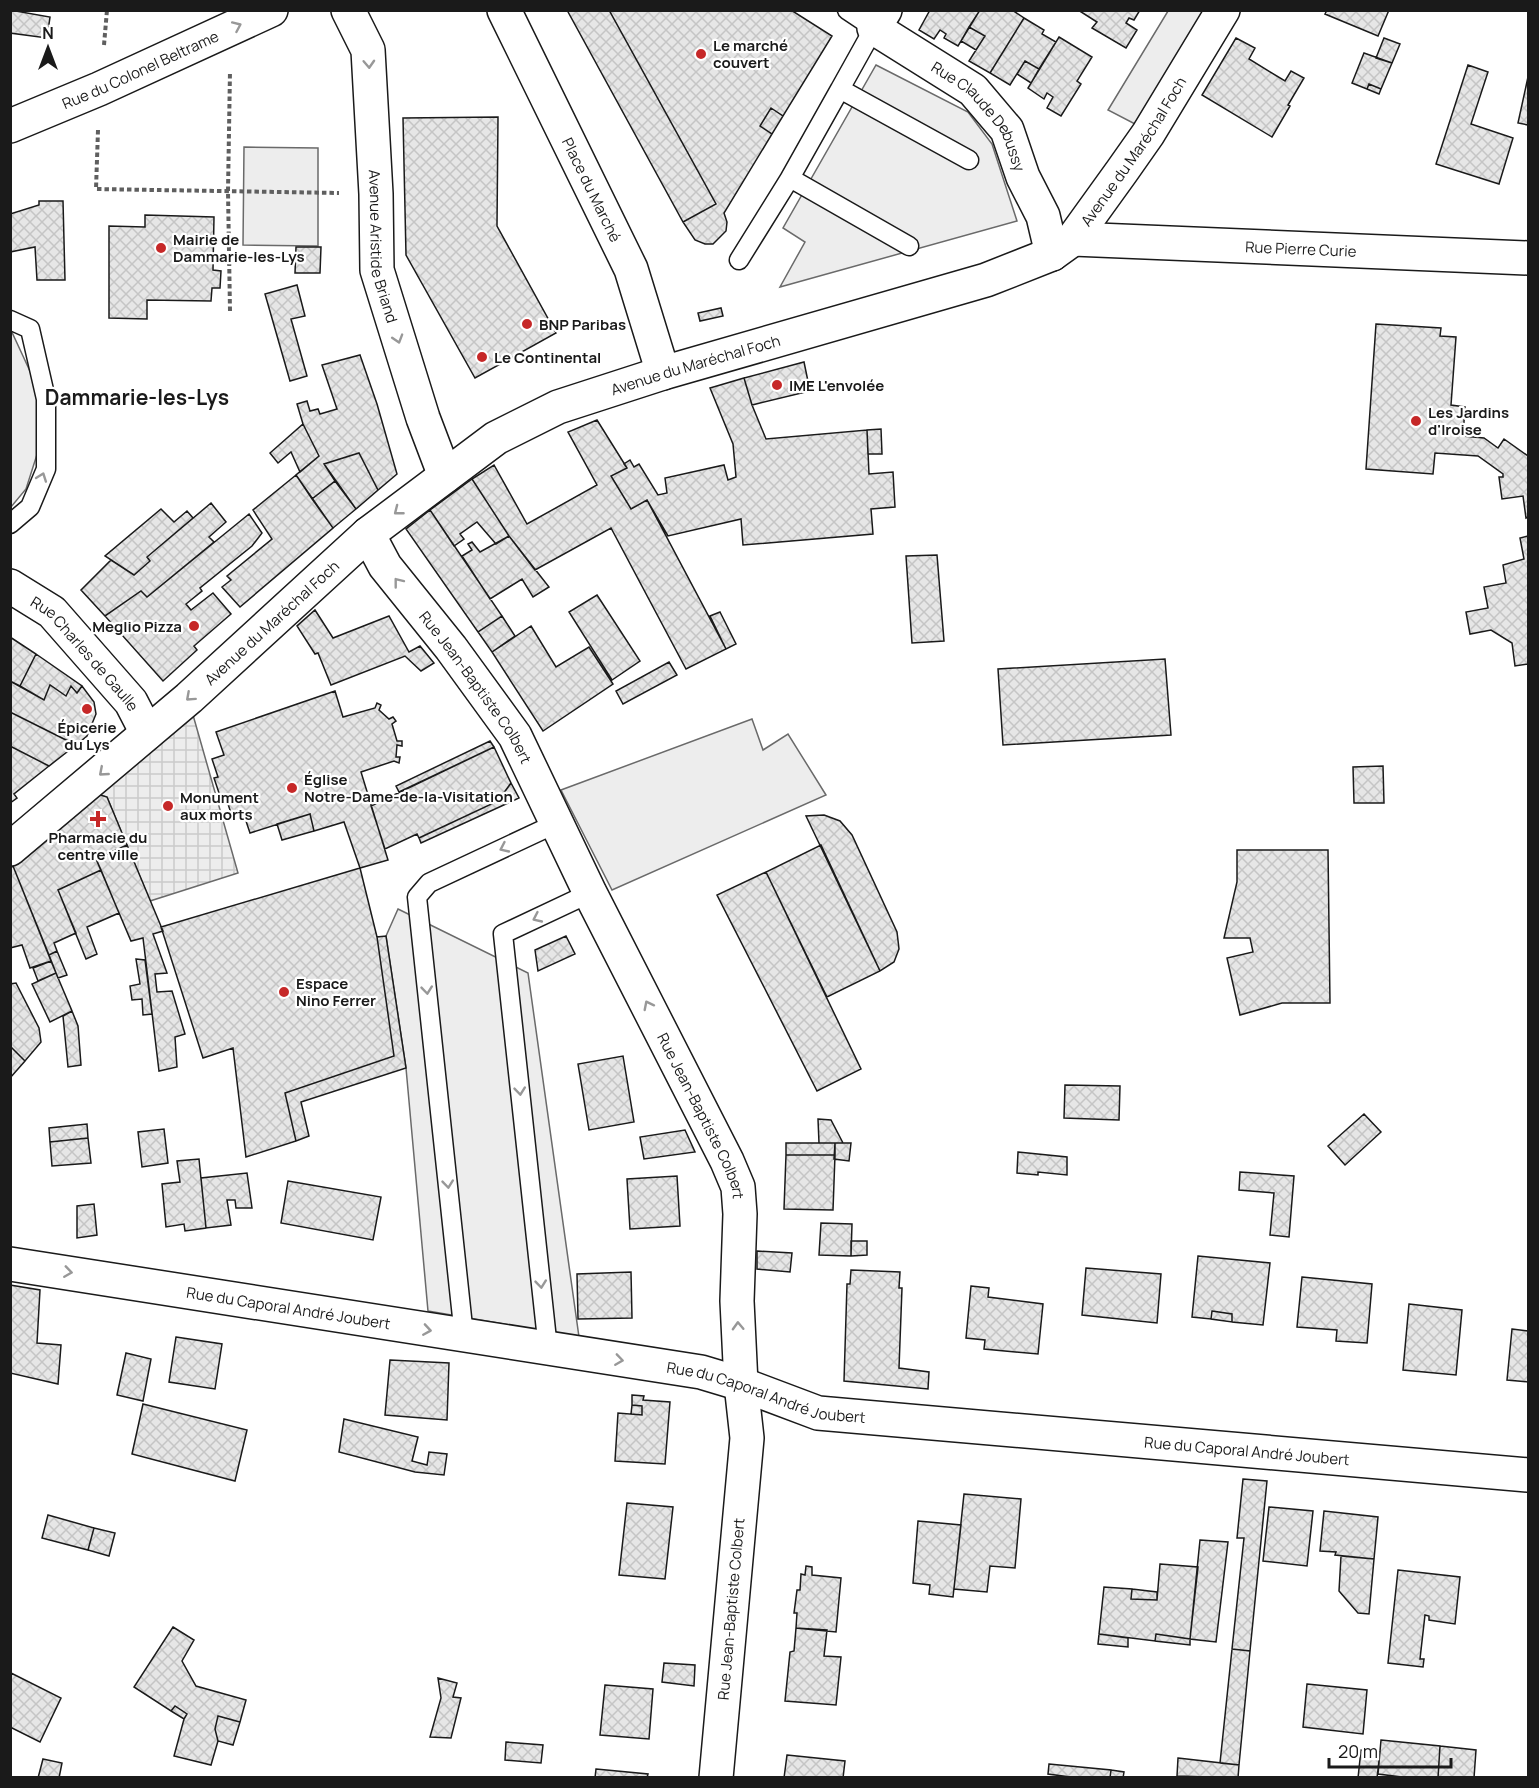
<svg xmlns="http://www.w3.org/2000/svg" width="1539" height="1788" font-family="Manrope,sans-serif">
<defs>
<pattern id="plaza-grid" width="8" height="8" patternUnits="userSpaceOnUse" patternTransform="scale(1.5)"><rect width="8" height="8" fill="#ededed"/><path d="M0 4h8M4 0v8" fill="none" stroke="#cbcbcb"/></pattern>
<pattern id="building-cross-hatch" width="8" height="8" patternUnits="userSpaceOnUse" patternTransform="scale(1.5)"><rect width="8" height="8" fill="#e6e6e6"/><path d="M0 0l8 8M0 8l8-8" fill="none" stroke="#c5c5c5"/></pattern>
</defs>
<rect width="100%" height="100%" fill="#fff"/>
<path fill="#ededed" stroke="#6a6a6a" stroke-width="1.5" d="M1168 11H1205L1135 124 1108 110Z
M876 65 968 112 992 144 1017 221 780 287 805 242 783 228Z
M244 147 318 148V246L243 245Z
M10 328 35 382 41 442 26 489 11 507Z
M752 719 763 750 788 734 826 795 612 890 561 790Z
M398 909 528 973 579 1337 428 1311 406 1068 386 936Z"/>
<path fill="url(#plaza-grid)" stroke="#6a6a6a" stroke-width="1.5" d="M193 715 238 873 150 901 107 797 97 794Z"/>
<path fill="url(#building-cross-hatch)" stroke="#1a1a1a" stroke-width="1.5" d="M10 10 50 17 47 38 10 33Z
M567 10H609L716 204 683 222Z
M609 10H791L832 36 783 116 771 108 760 126 772 134 724 213 727 222 726 231 713 244H705L695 240 683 222 716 204Z
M930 10H980L958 46 944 38 946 34 940 30 934 39 919 30Z
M980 10H1012L1024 18 990 73 969 61 985 36 969 27Z
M1078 10H1140L1134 20 1129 18 1126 23 1137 30 1126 48 1092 28 1097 22Z
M1327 10H1389L1378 36 1325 14Z
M1024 18 1044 30 1042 34 1056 42 1039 69 1025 61 1010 85 990 73Z
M969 27 985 36 976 50 961 41Z
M1059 37 1092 57 1077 81 1081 84 1061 116 1047 108 1053 97 1047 93 1044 99 1028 88Z
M1236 38 1255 48 1249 59 1285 81 1291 71 1304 78 1288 105 1290 106 1272 137 1202 95Z
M1384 38 1400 44 1392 63 1376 58Z
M1364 53 1392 63 1381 89 1369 84 1367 89 1352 83Z
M1025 61 1039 69 1031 83 1017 74Z
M1468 65 1488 72 1471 124 1513 138 1499 184 1436 164Z
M1528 77V125L1518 123Z
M1369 84 1381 89 1379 94 1367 89Z
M771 108 783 116 772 134 760 126Z
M498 117 497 226 556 333 475 378 406 255 403 118Z
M39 201H63L65 280H37L35 247 10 252V214L39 205Z
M145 215 214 217 213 270 221 271 220 288H212L211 301 147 300V319L109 318V226L145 227Z
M296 247H321L320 273H295Z
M297 285 305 316 291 319 307 376 290 381 265 294Z
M721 308 723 316 700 321 698 313Z
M1376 324 1441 328 1440 336 1456 337 1451 405 1465 407 1463 436 1484 438 1498 448 1504 439 1528 456V517L1526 518 1523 496 1502 499 1499 477H1503V474L1478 456 1435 453 1433 474 1366 469Z
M360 355 377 404 397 474 378 490 359 453 324 464 335 481 312 499 296 475 319 456 303 424 297 404 307 401 310 411 318 409 320 414 337 409 322 365Z
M804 362 810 391 752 405 744 378Z
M744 378 752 405 766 439 867 430 869 474 893 472 895 507 871 509 873 534 743 545 741 519 668 536 647 500 631 509 611 476 627 468 624 464 630 460 634 467 639 464 658 495 667 493 665 478 724 465 728 480 736 477 733 444 710 388Z
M597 420 627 468 611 476 631 509 647 500 726 649 686 669 611 528 535 570 509 536 472 479 494 465 527 524 597 485 568 432Z
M303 424 319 456 300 472 291 452 278 463 270 453Z
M881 429 882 454H868L867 430Z
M359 453 378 490 356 509 324 464Z
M296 475 333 528 240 607 222 587 231 580 227 576 272 539 253 510Z
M472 479 509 536 496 544 477 522 460 534 464 539 454 546 430 510Z
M335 481 356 509 333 528 312 499Z
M211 503 226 522 209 537 214 542 147 597 141 591 105 616 81 590 111 560 134 575 150 561 147 557Z
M161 509 174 522 187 511 193 518 147 557 150 561 134 575 105 556Z
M430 510 502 616 478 632 406 529Z
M249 514 262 533 252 546 200 588 202 591 186 604 191 610 213 593 231 614 194 646 197 650 163 681 105 616 141 591 147 597Z
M509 536 549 587 533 597 522 579 490 599 462 556 472 550 468 544 472 542 480 552Z
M1528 536V664L1515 666 1512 643 1491 630 1470 634 1466 612 1488 608 1484 587 1506 583 1503 565 1524 559 1520 538Z
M937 555 944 641 912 643 906 556Z
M597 595 640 661 612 680 569 612Z
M315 610 333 638 389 616 409 652 420 646 434 663 421 671 405 656 331 685 318 653 315 654 297 626Z
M720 612 736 644 726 649 710 616Z
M502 616 515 636 492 652 478 632Z
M531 626 556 667 589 647 613 684 543 731 492 652Z
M10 637 36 654 20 686 10 681Z
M36 654 82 686 77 693 71 686 66 696 50 685 44 700 20 686Z
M1165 659 1171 735 1003 745 998 669Z
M669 662 677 675 623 704 616 691Z
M10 681 44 700 50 685 66 696 71 686 77 693 82 686 94 702 96 714 87 736 76 745 10 712Z
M335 691 343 717 375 708 377 703 381 705 379 710 389 719 393 717 396 721 392 724 397 741H402V746L397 745 396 757H400L399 763 394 761 361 772 388 860 360 868 344 822 314 831 310 814 250 833 242 809 231 813 226 798 221 799 214 778 218 777 212 759 224 755 216 732Z
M10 712 76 745 49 766 10 746Z
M490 741 494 747 399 792 396 786Z
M10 746 49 766 14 794 17 798 10 803Z
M494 747 511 783 498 801 419 838 417 834 385 849 371 806Z
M1383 766 1384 803H1354L1353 767Z
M511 783 519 798 421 843 419 838 498 801Z
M97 794 107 797 127 845 96 859 101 870 58 890 76 933 54 943 57 951 49 955 13 866Z
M310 814 314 831 282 840 277 824Z
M824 815 840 821 852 835 897 932 899 949 894 962 880 971 806 816Z
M127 845 163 931 153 934 167 973 155 974 157 992 172 991 185 1034 175 1037 177 1067 159 1071 143 938 131 941 96 859Z
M821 845 880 971 827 997 766 872Z
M1237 850H1328L1330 1003H1282L1240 1015 1227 958 1253 952 1250 938H1224L1237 882Z
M13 866 51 961 30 968 22 945 10 948V868Z
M360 868 377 937 394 1056 285 1093 296 1141 246 1157 233 1048 203 1058 161 927Z
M101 870 119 913 87 927 97 954 86 959 58 890Z
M766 872 861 1069 817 1091 717 895Z
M386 936 406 1068 301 1102 309 1136 296 1141 285 1093 394 1056 377 937Z
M566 936 575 954 538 971 535 950Z
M57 951 67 975 58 978 49 955Z
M136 959 145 960 152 1014 143 1015 142 999 132 1000 130 986 140 984Z
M51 961 56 973 38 981 33 968Z
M56 973 72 1011 50 1022 32 984Z
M16 983 39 1028 41 1042 25 1061 10 1046V984Z
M72 1011 78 1026 81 1065 68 1067 63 1016Z
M10 1046 25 1061 10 1078Z
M623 1056 634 1122 589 1130 578 1064Z
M1065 1085 1120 1086 1119 1120 1064 1118Z
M1364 1114 1381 1132 1345 1165 1328 1146Z
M818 1119 831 1120 843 1143H819Z
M87 1124 88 1138 50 1142 49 1128Z
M164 1129 168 1163 142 1167 138 1132Z
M685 1130 695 1152 644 1159 640 1137Z
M88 1138 91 1163 52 1166 50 1142Z
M786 1143H835V1155H786Z
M835 1143H851L849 1161 834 1159Z
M1018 1152 1067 1157V1175L1038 1172V1175L1017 1173Z
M786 1155H835L833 1210 784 1209Z
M199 1159 206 1228 185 1231 184 1224 166 1227 162 1184 180 1182 177 1161Z
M1240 1172 1294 1176 1289 1237 1270 1235 1274 1193 1239 1190Z
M247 1173 252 1208H236L235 1200H227L231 1225 206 1228 201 1178Z
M677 1176 680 1226 630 1229 627 1179Z
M288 1181 381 1197 373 1240 281 1223Z
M94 1204 97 1235 77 1238V1206Z
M821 1223 852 1224 851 1256 819 1255Z
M851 1241H867V1255L851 1256Z
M757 1251 792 1253 790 1272 757 1269Z
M1198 1256 1270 1263 1263 1325 1232 1322V1314L1212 1311 1211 1319 1192 1317Z
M1086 1268 1161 1274 1157 1323 1082 1315Z
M851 1270 900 1272 899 1288H902L899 1368 929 1372 928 1389 844 1381 847 1284H850Z
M631 1272 632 1318 578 1319 577 1274Z
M1302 1277 1372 1284 1367 1343 1336 1341 1337 1330 1297 1327Z
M10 1285 40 1290 37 1343 61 1345 58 1384 10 1373Z
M971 1286 989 1288 988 1297 1043 1304 1038 1354 984 1349 985 1340 966 1338Z
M1409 1304 1462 1310 1456 1375 1403 1370Z
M1212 1311 1232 1314V1322L1211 1319Z
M1512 1329 1528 1331V1382L1507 1380Z
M176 1337 222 1344 215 1389 169 1382Z
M126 1353 151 1359 143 1401 117 1395Z
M390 1360 449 1363 447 1420 385 1415Z
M632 1395 644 1396 643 1400 670 1402 665 1464 615 1461 618 1413 642 1415V1406L632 1405Z
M143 1404 247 1430 235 1481 132 1454Z
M632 1405 642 1406V1415L631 1414Z
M344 1419 418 1437 412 1461 427 1465 429 1452 447 1454 444 1475 415 1472 339 1452Z
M1243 1479 1267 1481 1250 1651 1232 1649 1244 1538H1237Z
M964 1494 1021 1499 1015 1568 990 1566 987 1592 954 1589Z
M627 1503 673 1507 665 1579 619 1575Z
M1269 1507 1313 1511 1307 1566 1263 1561Z
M1324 1511 1378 1517 1374 1559 1335 1555 1336 1552 1320 1551Z
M48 1515 94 1528 88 1550 42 1538Z
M918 1521 961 1525 953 1597 929 1594 930 1585 913 1583Z
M94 1528 115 1533 109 1556 88 1550Z
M1200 1540 1228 1542 1216 1642 1190 1639Z
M1341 1556 1374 1559 1369 1614 1358 1613 1339 1591Z
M1160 1564 1198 1567 1190 1639 1156 1634 1155 1641 1099 1634 1104 1587 1132 1589 1131 1599 1157 1600Z
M806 1566 812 1567V1575L841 1578 836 1632 796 1628 797 1613H794L797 1590H800L801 1574 805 1575Z
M1398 1570 1460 1577 1455 1624 1429 1620V1616L1425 1615 1420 1659H1424L1423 1667 1388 1663Z
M1132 1589 1157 1592V1600L1131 1599Z
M173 1627 194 1640 182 1661 196 1686 246 1700 240 1722 218 1716 215 1729 218 1741 211 1765 174 1756 184 1719 187 1714 175 1706 171 1711 134 1687Z
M796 1628 827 1630 824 1656 841 1657 836 1705 785 1701 790 1652 794 1651Z
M1099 1634 1128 1638V1647L1098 1644Z
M1156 1634 1190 1639V1645L1155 1641Z
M1232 1649 1250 1651 1239 1765 1220 1763Z
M664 1663 695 1665 694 1686 662 1682Z
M11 1673 61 1698 40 1742 10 1727Z
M438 1678 457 1683 453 1697 461 1698 451 1738 430 1737 441 1698Z
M1307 1684 1367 1690 1363 1734 1303 1727Z
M605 1685 653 1689 649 1739 600 1735Z
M175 1706 187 1714 184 1719 171 1711Z
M218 1716 240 1722 233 1745 218 1741 215 1729Z
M1381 1740 1440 1746 1438 1778H1410L1378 1774Z
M506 1742 543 1745 541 1763 505 1760Z
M1440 1746 1476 1750 1474 1778H1438Z
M1361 1750 1380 1752 1377 1778H1358Z
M787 1755 845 1761 843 1778H784Z
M1178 1758 1239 1765 1238 1778 1177 1776Z
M43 1759 62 1763 59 1778H38Z
M1049 1764 1111 1770 1110 1778H1078L1048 1774Z
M596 1769 648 1774 647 1778H595Z
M1111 1770 1124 1772 1123 1778H1110Z"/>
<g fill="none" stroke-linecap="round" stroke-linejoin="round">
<g stroke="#1a1a1a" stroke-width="21">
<path id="lane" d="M847 10 874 28 840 89 969 160
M840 89 790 178 909 246
M739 260 790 178
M10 320 30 329 46 399V469L30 507 10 524
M464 1336 417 897 429 883 557 823
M548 1349 503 934 590 893"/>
</g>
<g stroke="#1a1a1a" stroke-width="36">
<g id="street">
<path id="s1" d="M348 10 368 50 376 194 377 270 423 418 445 476"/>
<path id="s2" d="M504 10 631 269 663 373"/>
<path id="s3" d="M885 10 874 28 973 90 1007 130 1023 177 1043 216 1052 254"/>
<path id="s4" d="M10 126 99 89 271 10"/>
<path id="s5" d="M1073 239 1528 258"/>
<path id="s6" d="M368 534 385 566 451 648 515 736 590 893 727 1161 738 1187 740 1214 737 1301 741 1384 747 1438 716 1778"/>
<path id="s7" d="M10 586 52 612 131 702 147 733"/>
<path id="s8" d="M10 849 189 698 368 534 496 438 558 407 663 373 986 280 1052 254 1073 239 1122 171 1148 134 1223 10"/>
<path id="s9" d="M10 1264 701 1372 741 1384 818 1413 1528 1475"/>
</g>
</g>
<path stroke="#5f5f5f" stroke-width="4" stroke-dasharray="4.5 3" stroke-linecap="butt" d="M104 45 107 10
M98 130 96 189 339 193
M230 311 228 191 230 71"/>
<use href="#lane" stroke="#fff" stroke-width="18"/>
<use href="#street" stroke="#fff" stroke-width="33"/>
</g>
<defs><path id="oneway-chevron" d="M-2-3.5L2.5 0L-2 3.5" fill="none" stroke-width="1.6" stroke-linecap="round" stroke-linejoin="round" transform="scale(1.5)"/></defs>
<g stroke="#989898">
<use href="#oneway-chevron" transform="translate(237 26) rotate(-24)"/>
<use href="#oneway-chevron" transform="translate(369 64) rotate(87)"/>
<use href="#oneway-chevron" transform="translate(398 339) rotate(73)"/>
<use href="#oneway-chevron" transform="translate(42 477) rotate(-70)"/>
<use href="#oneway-chevron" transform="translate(398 511) rotate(142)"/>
<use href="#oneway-chevron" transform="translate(398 582) rotate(-128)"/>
<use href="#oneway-chevron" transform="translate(190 697) rotate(138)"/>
<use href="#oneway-chevron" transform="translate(103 772) rotate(139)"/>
<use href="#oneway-chevron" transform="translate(504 848) rotate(155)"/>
<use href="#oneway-chevron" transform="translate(537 918) rotate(155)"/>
<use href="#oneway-chevron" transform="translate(427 990) rotate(84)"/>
<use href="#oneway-chevron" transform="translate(648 1005) rotate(-117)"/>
<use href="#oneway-chevron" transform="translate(520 1091) rotate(84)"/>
<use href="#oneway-chevron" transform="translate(448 1184) rotate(84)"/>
<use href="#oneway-chevron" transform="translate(68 1272) rotate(8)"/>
<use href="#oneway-chevron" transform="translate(541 1284) rotate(84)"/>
<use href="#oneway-chevron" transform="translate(738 1326) rotate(-92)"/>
<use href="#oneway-chevron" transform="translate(427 1330) rotate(9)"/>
<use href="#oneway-chevron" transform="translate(619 1360) rotate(8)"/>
</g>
<g fill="#c62828" stroke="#fff" stroke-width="2">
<circle cx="701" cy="54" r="6"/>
<circle cx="161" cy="248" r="6"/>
<circle cx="527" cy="324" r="6"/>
<circle cx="482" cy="357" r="6"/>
<circle cx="777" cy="385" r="6"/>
<circle cx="1416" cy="421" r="6"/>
<circle cx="194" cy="626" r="6"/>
<circle cx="87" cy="709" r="6"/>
<circle cx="292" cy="788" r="6"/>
<circle cx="168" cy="806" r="6"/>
<path d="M95 810h6v6h6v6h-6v6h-6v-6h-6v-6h6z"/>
<circle cx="284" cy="992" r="6"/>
</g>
<g text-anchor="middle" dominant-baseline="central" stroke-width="4.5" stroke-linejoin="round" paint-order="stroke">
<g font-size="15" font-weight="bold" fill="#1a1a1a" stroke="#fff" text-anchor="start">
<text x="713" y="45">Le marché<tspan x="713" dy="17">couvert</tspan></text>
<text x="173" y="239">Mairie de<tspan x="173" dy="17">Dammarie-les-Lys</tspan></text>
<text x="539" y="324">BNP Paribas</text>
<text x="494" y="357">Le Continental</text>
<text x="789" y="385">IME L'envolée</text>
<text x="1428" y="412">Les Jardins<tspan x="1428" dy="17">d'Iroise</tspan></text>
<text x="182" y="626" text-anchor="end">Meglio Pizza</text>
<text x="87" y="727" text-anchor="middle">Épicerie<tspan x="87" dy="17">du Lys</tspan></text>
<text x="304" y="779">Église<tspan x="304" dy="17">Notre-Dame-de-la-Visitation</tspan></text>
<text x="180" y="797">Monument<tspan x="180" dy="17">aux morts</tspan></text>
<text x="98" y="837" text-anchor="middle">Pharmacie du<tspan x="98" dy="17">centre ville</tspan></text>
<text x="296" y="983">Espace<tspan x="296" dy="17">Nino Ferrer</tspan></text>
</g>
<g font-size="15" fill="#1a1a1a" stroke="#fff">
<text stroke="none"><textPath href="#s4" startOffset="142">Rue du Colonel Beltrame</textPath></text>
<text stroke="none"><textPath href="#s3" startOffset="162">Rue Claude Debussy</textPath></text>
<text stroke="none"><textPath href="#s8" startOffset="1356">Avenue du Maréchal Foch</textPath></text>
<text stroke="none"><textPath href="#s2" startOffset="200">Place du Marché</textPath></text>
<text stroke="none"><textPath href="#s1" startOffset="242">Avenue Aristide Briand</textPath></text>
<text stroke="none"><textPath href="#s5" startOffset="228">Rue Pierre Curie</textPath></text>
<text stroke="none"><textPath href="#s8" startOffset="850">Avenue du Maréchal Foch</textPath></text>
<text stroke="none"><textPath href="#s8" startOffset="346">Avenue du Maréchal Foch</textPath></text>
<text stroke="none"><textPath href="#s7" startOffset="102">Rue Charles de Gaulle</textPath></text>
<text stroke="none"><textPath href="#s6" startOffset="188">Rue Jean-Baptiste Colbert</textPath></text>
<text stroke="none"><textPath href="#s6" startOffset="674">Rue Jean-Baptiste Colbert</textPath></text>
<text stroke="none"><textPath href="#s9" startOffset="282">Rue du Caporal André Joubert</textPath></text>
<text stroke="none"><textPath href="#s9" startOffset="768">Rue du Caporal André Joubert</textPath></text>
<text stroke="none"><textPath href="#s9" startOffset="1254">Rue du Caporal André Joubert</textPath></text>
<text transform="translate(731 1609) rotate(-85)">Rue Jean-Baptiste Colbert</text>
</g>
<g font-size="21" font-weight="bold" fill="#1a1a1a" stroke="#fff">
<text x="137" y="397">Dammarie-les-Lys</text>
</g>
</g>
<rect width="1539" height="1788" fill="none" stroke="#1a1a1a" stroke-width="24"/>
<g transform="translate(48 48)" stroke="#ffffff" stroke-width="4.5" paint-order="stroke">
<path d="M0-4.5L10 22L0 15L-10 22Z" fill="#1a1a1a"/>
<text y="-9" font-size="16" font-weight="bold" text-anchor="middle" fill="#1a1a1a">N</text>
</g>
<path d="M1329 1758v9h122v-9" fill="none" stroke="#1a1a1a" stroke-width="3"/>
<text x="1338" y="1758" font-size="18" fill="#1a1a1a" stroke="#ffffff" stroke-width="4.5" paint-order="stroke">20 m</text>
</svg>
